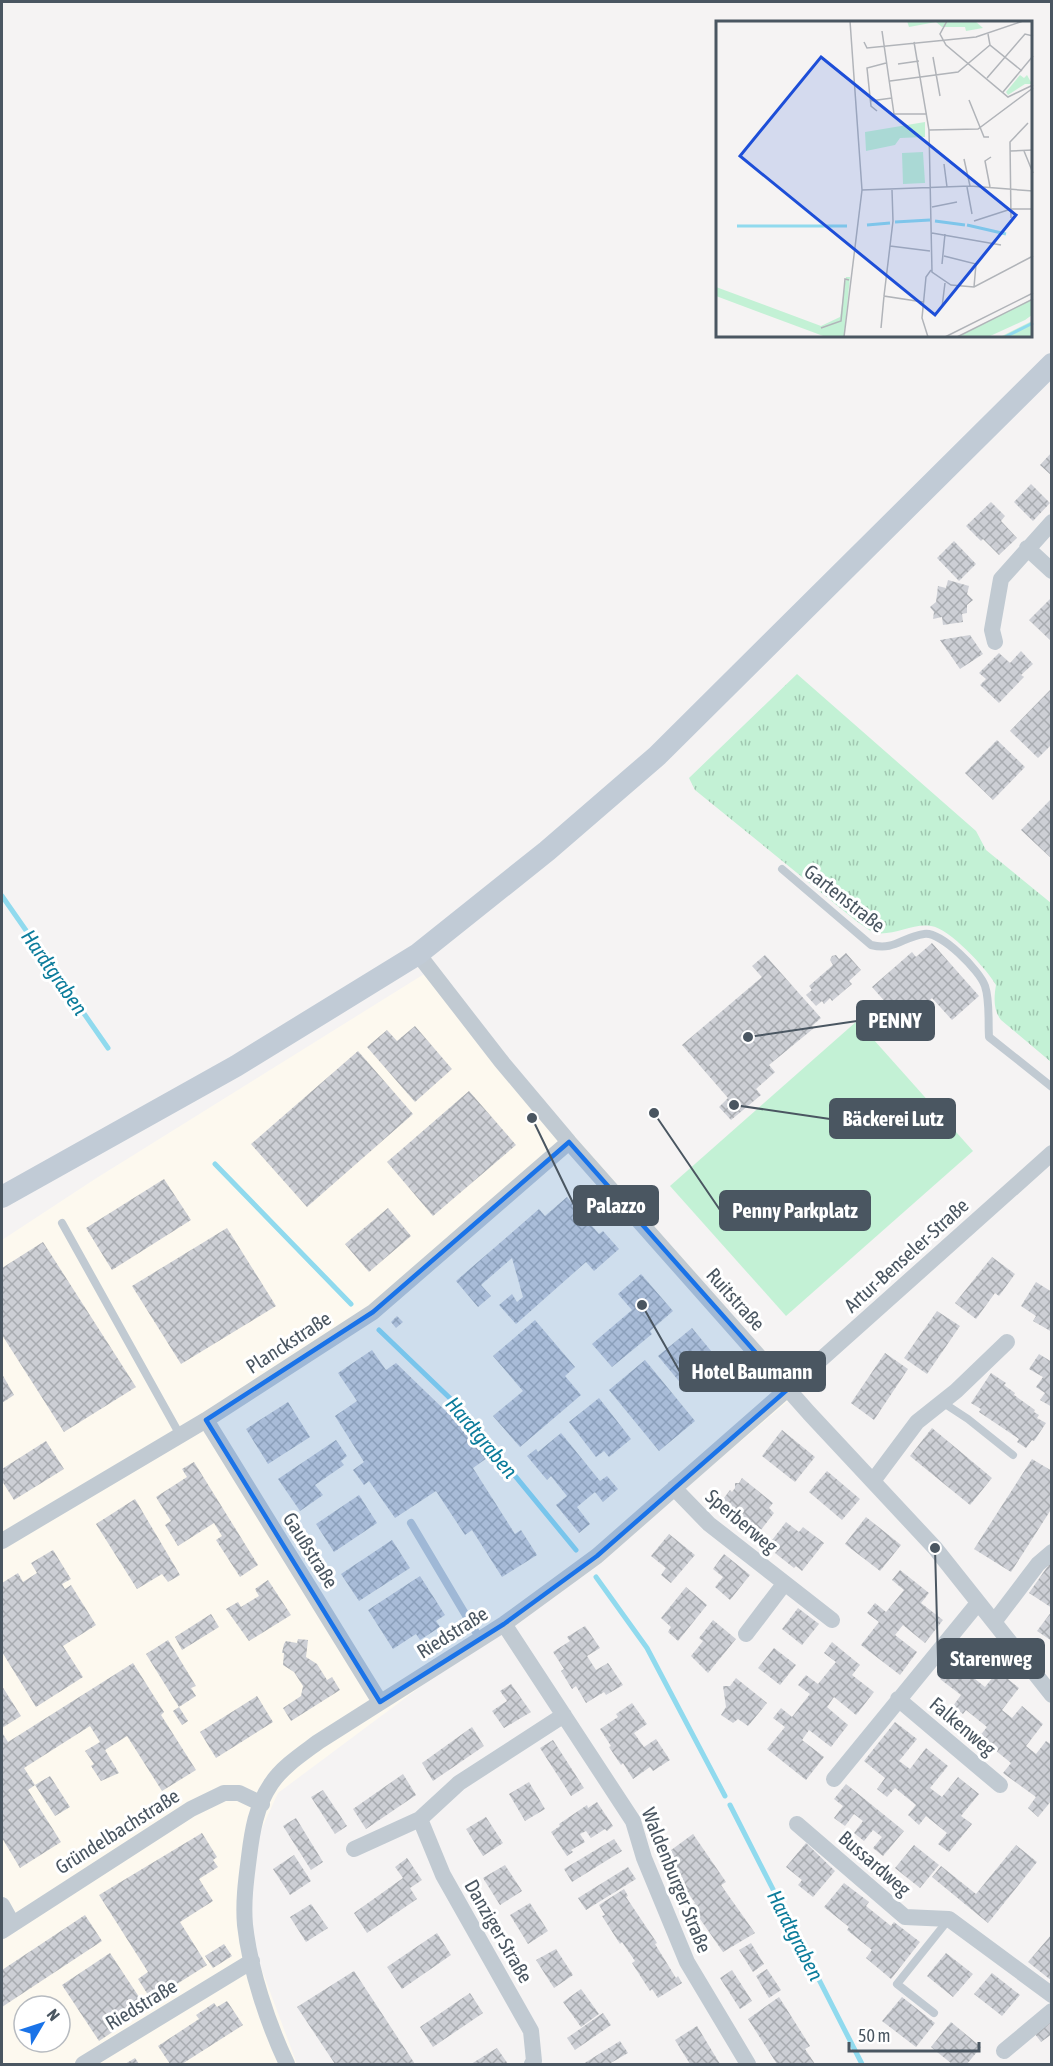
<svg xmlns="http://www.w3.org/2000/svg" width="1053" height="2066" font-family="'Asap Condensed',sans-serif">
<defs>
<pattern id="grass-tufts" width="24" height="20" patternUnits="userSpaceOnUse" patternTransform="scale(1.5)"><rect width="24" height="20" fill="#c3f1d5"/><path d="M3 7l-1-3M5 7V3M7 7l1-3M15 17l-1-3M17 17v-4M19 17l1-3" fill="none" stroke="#a0c6b0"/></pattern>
<pattern id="building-cross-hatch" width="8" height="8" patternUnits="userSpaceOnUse" patternTransform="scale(1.5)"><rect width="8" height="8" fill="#cdcfd5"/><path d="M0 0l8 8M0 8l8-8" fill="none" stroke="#a8abb0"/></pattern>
</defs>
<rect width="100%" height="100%" fill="#f5f3f3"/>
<path fill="#fdf9ef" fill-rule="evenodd" d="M429 971 800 1391 595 1565 479 1643 278 1793 257 1839 248 1933 297 2064H2V1240L95 1179ZM24 2006H60V2042H24Z"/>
<path fill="url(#grass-tufts)" d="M797 674 976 831 986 850 1051 903V1062L1001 1020C993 1010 994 997 996 985 987 969 949 928 931 926 913 923 894 936 875 933 869 931 861 924 855 920L695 790 689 778Z"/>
<path fill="#c3f1d5" d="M857 1021 973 1151 786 1316 670 1186Z"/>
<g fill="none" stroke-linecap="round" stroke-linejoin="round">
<path stroke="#90daee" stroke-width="5" d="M2 896 108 1048
M215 1164 351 1304
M379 1330 456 1404 576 1550
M596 1577 647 1648 725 1796
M730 1805 862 2064"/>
</g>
<path fill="url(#building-cross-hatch)" d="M1052 452V476L1040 465Z
M1031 484 1050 503 1033 521 1014 502Z
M991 502 1005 516 1001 521 1017 538 999 555 983 539 981 541 966 526Z
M954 541 976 564 959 581 937 558Z
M948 580 969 586 967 594 973 600 967 605V613L962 614 963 622 943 625 942 617 933 619 934 612 930 607 936 602 938 586 946 588Z
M1050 599 1052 600V642L1029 620Z
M970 635 983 654 960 669 940 640Z
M1021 651 1033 664 1021 675 1024 677 999 703 980 685 986 679 979 673 999 653 1010 663Z
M1052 688V744L1038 758 1010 731Z
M997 740 1025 767 993 800 965 773Z
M1052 798V859L1021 830Z
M932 943 979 996 952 1020 932 998 904 1023 872 987 912 952 916 957Z
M846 953 861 970 849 981 852 984 832 1001 830 998 824 1004 822 1001 816 1006 806 995 812 990 809 986 833 965 830 960 832 956 836 955 839 959Z
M765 955 821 1018 812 1026 814 1028 769 1065 775 1072 756 1089 761 1095 731 1120 719 1107 728 1098 682 1045 762 977 752 966Z
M415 1026 452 1069 415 1102 367 1047 387 1030 397 1041Z
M358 1051 413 1114 307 1207 251 1144Z
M469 1091 516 1145 433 1216 387 1162Z
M164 1179 191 1220 112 1270 86 1228Z
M567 1197 599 1234 603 1231 619 1249 594 1271 586 1262 516 1324 499 1305 512 1294 517 1302 523 1297 512 1258 481 1285 491 1296 478 1307 456 1281 539 1209 545 1216Z
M388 1208 411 1236 369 1272 345 1244Z
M227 1228 276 1306 181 1364 132 1286Z
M43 1242 136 1387 64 1432 2 1335V1268Z
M992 1257 1015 1274 999 1296 995 1293 976 1319 955 1303Z
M641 1274 673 1311 650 1331 652 1334 612 1367 592 1344 632 1310 618 1294Z
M1036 1282 1052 1292V1332L1033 1321 1036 1316 1021 1306Z
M937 1311 960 1326 927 1374 904 1358Z
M397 1316 403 1322 396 1328 391 1322Z
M535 1320 575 1367 565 1376 581 1395 520 1447 493 1416 523 1391 493 1356Z
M692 1328 722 1364 688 1392 658 1356Z
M372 1350 386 1370 396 1363 458 1423 487 1458 473 1468 515 1534 521 1530 537 1555 502 1577 472 1530 465 1535 436 1491 395 1518 369 1481 364 1485 353 1470 364 1462 335 1416 357 1401 338 1373Z
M885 1353 908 1369 874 1420 851 1403Z
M1039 1354 1052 1362V1407L1040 1400 1045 1393 1036 1387 1043 1377 1029 1369Z
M645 1360 695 1421 659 1451 609 1390Z
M991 1373 1006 1383 1004 1385 1015 1393 1014 1395 1035 1410 1034 1412 1039 1415 1037 1418 1046 1423 1034 1441 1032 1440 1026 1448 1017 1442 1019 1439 979 1412 981 1409 971 1403Z
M2 1374 14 1395 2 1403Z
M599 1398 631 1439 609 1457 604 1451 596 1457 569 1422Z
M288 1402 310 1437 268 1464 246 1429Z
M932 1428 992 1478 970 1505 910 1456Z
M782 1430 815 1457 795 1482 762 1456Z
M561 1433 600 1481 607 1476 618 1489 603 1502 595 1492 577 1507 590 1524 579 1533 556 1505 567 1496 551 1476 547 1480 527 1456 536 1449 538 1452Z
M336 1440 347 1456 341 1461 344 1465 315 1485 323 1495 300 1511 278 1479Z
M46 1441 64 1469 14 1500 2 1481V1469Z
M1032 1459 1052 1471V1508L1011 1572 974 1549Z
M194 1462 258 1565 240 1577 216 1540 222 1536 214 1523 178 1546 165 1525 171 1521 156 1497 187 1477 182 1469Z
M827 1471 860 1499 842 1520 809 1492Z
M742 1478 773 1503 769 1508 774 1513 757 1535 751 1530V1526L747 1524 746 1527 737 1516 734 1517 721 1507V1502L730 1490 732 1492 735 1488V1483H739Z
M359 1495 377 1523 334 1552 316 1524Z
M135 1499 180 1575 168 1582 162 1574 137 1589 96 1524Z
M866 1517 901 1545 880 1571 845 1544Z
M786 1522 799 1532 803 1527 824 1543 802 1571 796 1566 794 1568 775 1553 777 1551 769 1544Z
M669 1534 695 1555 671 1583 661 1575 666 1568 651 1556Z
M392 1540 410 1568 359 1601 341 1574Z
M53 1550 71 1579 62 1584 65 1589 71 1585 96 1625 63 1646 83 1677 36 1707 2 1652V1583L18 1573 23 1582 37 1573 31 1563Z
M724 1554 750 1575 730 1600 715 1587 723 1577 713 1569Z
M1052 1560V1608L1029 1593Z
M900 1570 929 1593 921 1603 943 1620 925 1643 903 1625 895 1635 917 1652 900 1675 861 1645 879 1622 867 1613 875 1603 886 1612 904 1590 892 1580Z
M420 1576 445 1615 436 1621 440 1627 420 1640 416 1634 393 1649 368 1610Z
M268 1580 291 1615 249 1641 226 1609 238 1602 241 1607 259 1596 255 1589Z
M686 1587 707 1605 678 1641 668 1632 671 1627 661 1618Z
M798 1608 819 1624 802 1645 782 1629Z
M1052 1611V1641L1037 1631Z
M211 1614 219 1627 182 1650 175 1637Z
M713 1620 736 1639 708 1673 691 1656 703 1641 699 1638Z
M585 1626 600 1648 587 1656 596 1670 608 1663 623 1685 606 1695 604 1692 586 1703 576 1686 572 1689 561 1671 564 1669 553 1652 570 1641 567 1637Z
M298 1639 308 1640 306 1657 317 1664 327 1680 332 1677 340 1690 291 1721 283 1708 301 1696 303 1686 294 1672 283 1665 284 1653H282L284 1644 286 1641 297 1643Z
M971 1639 993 1656 975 1679 985 1687 998 1671 1019 1688 1002 1710 1012 1718 1022 1706 1043 1724 1026 1746 1036 1754 1046 1741 1052 1745V1800L1038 1817 1028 1808 1036 1797 1003 1773 1011 1763 979 1737 987 1727 966 1710 963 1714 953 1706 961 1695 940 1679Z
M168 1640 196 1686 191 1688 196 1696 179 1707 188 1721 182 1725 173 1711 179 1707 146 1654Z
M832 1642 860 1665 852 1675 874 1692 856 1715 834 1697 827 1707 848 1725 831 1747 809 1730 802 1740 824 1757 806 1780 767 1749 785 1727 773 1718 781 1708 792 1717 810 1694 798 1685 806 1675 818 1684 836 1662 824 1653Z
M774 1648 796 1665 780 1685 758 1668Z
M133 1663 164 1712 161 1715 196 1770 162 1791 127 1736 105 1750 119 1773 101 1781 91 1766 94 1764 85 1751 100 1742 90 1726 24 1768 35 1785 28 1790 61 1842 20 1868 2 1838V1735L3 1734 8 1742Z
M736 1678 767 1703 748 1726 738 1719 733 1723 721 1715 726 1707 723 1686H730Z
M511 1684 531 1712 504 1728 492 1711 507 1701 500 1691Z
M2 1686 21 1716 2 1728Z
M257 1696 273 1722 216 1758 200 1732Z
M632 1703 647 1724 634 1733 644 1747 656 1739 670 1760 653 1771 650 1767 633 1779 623 1763 621 1765 609 1747 611 1746 600 1729 618 1717 616 1714Z
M895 1722 917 1739 899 1761 910 1769 926 1748 948 1766 930 1788 942 1797 958 1777 979 1794 961 1816 972 1824 949 1852 938 1844 947 1833 926 1816 919 1825 908 1815 916 1805 895 1788 887 1797 877 1789 885 1778 864 1761Z
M472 1727 484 1746 433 1781 422 1763Z
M553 1740 584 1788 571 1796 540 1748Z
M403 1774 416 1795 366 1829 353 1809Z
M50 1776 70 1807 55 1816 35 1785Z
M529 1782 545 1809 525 1821 509 1794Z
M846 1784 904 1831 883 1856 873 1848 882 1837 873 1830 864 1841 854 1833 863 1821 854 1814 845 1826 834 1818 843 1806 834 1799Z
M323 1790 347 1826 335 1834 311 1797Z
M597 1802 613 1826 607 1831 605 1829 591 1838 586 1831 580 1834 585 1842 571 1850 573 1852 567 1856 551 1832 560 1826 559 1824 587 1805 588 1808Z
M486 1817 503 1843 483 1856 466 1829Z
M296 1818 323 1862 311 1870 283 1826Z
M202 1833 217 1857 213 1860 218 1867 199 1879 213 1901 180 1922 207 1965 161 1994 160 1992 150 1998 138 1979 148 1972 99 1895Z
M693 1834 726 1882 721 1885 755 1933 723 1952 691 1906 695 1903 663 1856Z
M614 1839 622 1851 572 1882 564 1869Z
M806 1843 835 1871 813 1897 798 1885 802 1880 786 1867Z
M914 1845 939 1865 920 1888 895 1868Z
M1016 1845 1037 1862 988 1923 932 1877 941 1866 976 1894Z
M294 1855 311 1881 290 1895 273 1869Z
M407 1858 422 1880 410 1888 417 1899 367 1933 354 1913 403 1878 395 1867Z
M505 1865 522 1891 500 1905 483 1878Z
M628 1867 636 1879 586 1910 578 1898Z
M844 1883 869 1902 866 1906 891 1926 894 1922 920 1942 891 1979 866 1958 872 1950 847 1930 849 1927 824 1907Z
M624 1889 628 1896 626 1897 657 1943 655 1944 676 1978 678 1976 682 1983 658 1998 652 1989 650 1991 632 1963 635 1961 622 1942 620 1944 602 1916 605 1915 599 1905Z
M530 1903 548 1931 528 1944 510 1915Z
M311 1904 328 1928 306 1942 290 1917Z
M85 1915 102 1941 2 2007V1970Z
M437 1933 451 1955 402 1989 387 1967Z
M1052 1934V1981L1028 1962Z
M751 1943 764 1964 753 1972 739 1950Z
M224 1944 232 1956 213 1968 205 1956Z
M556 1949 573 1975 554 1988 536 1960Z
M110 1953 147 2009 99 2041 62 1985Z
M946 1953 973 1974 953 1997 927 1976Z
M767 1969 781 1990 769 1998 756 1976Z
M732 1970 752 2001 740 2009 720 1978Z
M354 1971 415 2064H335L297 2007Z
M992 1973 1020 1995 1002 2016 974 1994Z
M581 1989 599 2014 581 2027 563 2002Z
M470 1993 483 2013 433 2047 420 2027Z
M779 1997 810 2046 805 2049 815 2064H777L748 2019Z
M902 1997 935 2023 916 2047 882 2021Z
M227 2001 243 2025 182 2064H170L158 2046 199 2019 196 2015 214 2003 217 2007Z
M603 2013 611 2025 575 2050 567 2038Z
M951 2022 981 2047 967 2064H952L931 2047Z
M1050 2022 1052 2034 1041 2042 1035 2034Z
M697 2026 720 2064H690L675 2040Z
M620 2041 628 2053 609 2064H583Z
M497 2048 508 2064H471Z
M135 2058 139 2064H125Z"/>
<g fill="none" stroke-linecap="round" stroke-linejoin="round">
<path stroke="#c1cad2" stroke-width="8" d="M782 869 871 945C895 951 902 937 924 934 941 931 980 971 985 986 990 1001 988 1021 989 1037L1052 1087
M62 1223 180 1435
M942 1402 968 1419 1013 1455
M411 1523 480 1639
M934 2013 897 1984 949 1919"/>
<path stroke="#c1cad2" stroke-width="16" d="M1027 548 1052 571
M995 642 992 630 1001 579 1052 522
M418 954 501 1061 569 1142 809 1413 935 1548 1052 1695
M206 1420 380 1702
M873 1481 917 1422 956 1391 1007 1342
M674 1488 709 1524 832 1620
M2 1541 206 1420 373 1312 569 1142
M994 1622 1038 1564 1052 1552
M504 1624 633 1821 644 1858 687 1962 748 2064
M746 1634 784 1584
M898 1699 1000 1785
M834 1779 978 1603
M420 1819 443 1875 531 2031 534 2061 532 2064
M797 1824 905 1917 949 1919 1052 1995
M354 1849 420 1819 459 1783 564 1715
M2 1905 12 1923
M2 1931 191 1809 224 1793H239L262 1804
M1004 2051 1052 2011
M83 2064 252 1961
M287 2064C268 2024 250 1970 245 1925 243 1902 246 1880 249 1857 252 1832 256 1806 271 1784 282 1767 302 1754 318 1742L504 1624 597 1556 808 1371 1052 1153"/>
<path stroke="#c1cbd6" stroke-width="22" d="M2 1197 236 1066 418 954 547 851 657 756 1052 364"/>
</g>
<path fill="#1a73e8" fill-opacity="0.2" stroke="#1a73e8" stroke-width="4.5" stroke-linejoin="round" d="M569 1142 788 1389 597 1556 504 1624 380 1702 206 1420 373 1312Z"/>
<g text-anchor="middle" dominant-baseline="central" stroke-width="6" stroke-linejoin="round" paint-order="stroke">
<g font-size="20" fill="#4a5661" stroke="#fff">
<text transform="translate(845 898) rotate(38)">Gartenstraße</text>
<text transform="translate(906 1255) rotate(-42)">Artur-Benseler-Straße</text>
<text transform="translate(736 1299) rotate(48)">Ruitstraße</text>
<text transform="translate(288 1342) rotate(-33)">Planckstraße</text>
<text transform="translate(742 1521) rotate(40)">Sperberweg</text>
<text transform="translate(311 1550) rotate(58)">Gaußstraße</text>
<text transform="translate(452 1632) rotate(-32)">Riedstraße</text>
<text transform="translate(963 1726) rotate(40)">Falkenweg</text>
<text transform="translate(117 1831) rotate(-32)">Gründelbachstraße</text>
<text transform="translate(875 1863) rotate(41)">Bussardweg</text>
<text transform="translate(677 1880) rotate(68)">Waldenburger Straße</text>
<text transform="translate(499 1931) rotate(60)">Danziger Straße</text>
<text transform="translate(141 2004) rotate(-31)">Riedstraße</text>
</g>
<g font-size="21" font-style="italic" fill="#0c7c9b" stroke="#fff">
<text transform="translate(55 972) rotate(55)">Hardtgraben</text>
<text transform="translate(482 1437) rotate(50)">Hardtgraben</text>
<text transform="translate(796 1935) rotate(63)">Hardtgraben</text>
</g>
</g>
<g transform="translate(716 21)">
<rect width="316" height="316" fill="#f5f3f3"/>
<path d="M191 0H259L267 7 250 10 249 6H226L220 1 193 6ZM304 54 308 57 311 54 316 63H309L292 74 290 71ZM209 101V116L184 117 179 124 150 130 149 111ZM130 256H134L128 316H110L0 275V266L105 305 124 296Z" fill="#c3f1d5"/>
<path d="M316 278V294L309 299 272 316H241ZM316 300V316H284Z" fill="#c3f1d5"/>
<path d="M207 131 209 162 187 163 186 132Z" fill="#c3f1d5"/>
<path fill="none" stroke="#90daee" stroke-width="3" d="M219 200 249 204M179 201 214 199M151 204 174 202M251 204 290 213M21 205H131M289 316 317 302"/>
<path fill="none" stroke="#b1b4b9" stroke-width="1.5" d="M231 0 224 13 230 24 292 76 317 64M166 10 178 93H211M272 13 274 24 306 50M148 21 151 27 260 16 307 0M198 21 213 109 216 251 235 264 258 266 317 235M217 36 224 75M182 43 203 40M271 57 309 13 317 15M174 60 242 51 274 24M287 71 317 35M253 79 268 116H273M154 80 176 77M161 90 155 85 151 47 170 42M213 109 262 108 317 67M294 130 317 129M308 130 317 152M248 138 254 165M228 143 231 166M251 166 256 193M274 166 269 140 275 136M146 169 254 165 317 170M176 169 177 200 168 275 207 281M216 186 241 181M295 197 294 121 312 102M258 200 295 188H317M216 212 285 224M174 225 214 230M228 235 260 243 258 266M226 243 229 213M226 286 229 262M105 307 125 300 129 258 133 259M165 307 168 275M128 316 146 169 134 0M212 316 206 297 210 256 215 249M229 316 317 272M241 316 317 278"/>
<path fill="#1d4ed8" fill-opacity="0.15" stroke="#1d4ed8" stroke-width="3" d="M105 36 300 194 219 294 24 135Z"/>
<rect width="316" height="316" fill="none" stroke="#4a5661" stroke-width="3"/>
</g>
<path fill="none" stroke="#4a5661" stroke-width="2" d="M748 1037L857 1021M734 1105L830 1119M532 1118L574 1205M654 1113L720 1210M642 1305L680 1372M935 1548L938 1659"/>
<g fill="#4a5661" stroke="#fff" stroke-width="2">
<circle cx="748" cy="1037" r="6"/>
<circle cx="734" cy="1105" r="6"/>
<circle cx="532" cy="1118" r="6"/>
<circle cx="654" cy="1113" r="6"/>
<circle cx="642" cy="1305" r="6"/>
<circle cx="935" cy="1548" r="6"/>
</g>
<g fill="#4a5661" stroke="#4a5661" stroke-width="2">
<rect x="857" y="1001" width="77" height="39" rx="6"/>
<rect x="830" y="1099" width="125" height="39" rx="6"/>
<rect x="574" y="1186" width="84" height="39" rx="6"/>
<rect x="720" y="1191" width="150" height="39" rx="6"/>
<rect x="680" y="1352" width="145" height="39" rx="6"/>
<rect x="938" y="1639" width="106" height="39" rx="6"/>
</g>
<g font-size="21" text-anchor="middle" font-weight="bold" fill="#fff">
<text x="895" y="1028">PENNY</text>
<text x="893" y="1126">Bäckerei Lutz</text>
<text x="616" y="1213">Palazzo</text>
<text x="795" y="1218">Penny Parkplatz</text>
<text x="752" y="1379">Hotel Baumann</text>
<text x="991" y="1666">Starenweg</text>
</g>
<rect width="1053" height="2066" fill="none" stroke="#4a5661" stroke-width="6"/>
<g transform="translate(42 2024) rotate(51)"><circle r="28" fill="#ffffff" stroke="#b7bbc0" stroke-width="1.5"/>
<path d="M0-4.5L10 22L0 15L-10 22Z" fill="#1a73e8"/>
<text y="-9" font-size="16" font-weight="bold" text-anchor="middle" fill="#4a5661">N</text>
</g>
<path d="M849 2042v9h130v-9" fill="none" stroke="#4a5661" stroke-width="3"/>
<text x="858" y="2042" font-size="18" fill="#4a5661" stroke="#ffffff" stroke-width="4.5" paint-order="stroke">50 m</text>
</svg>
